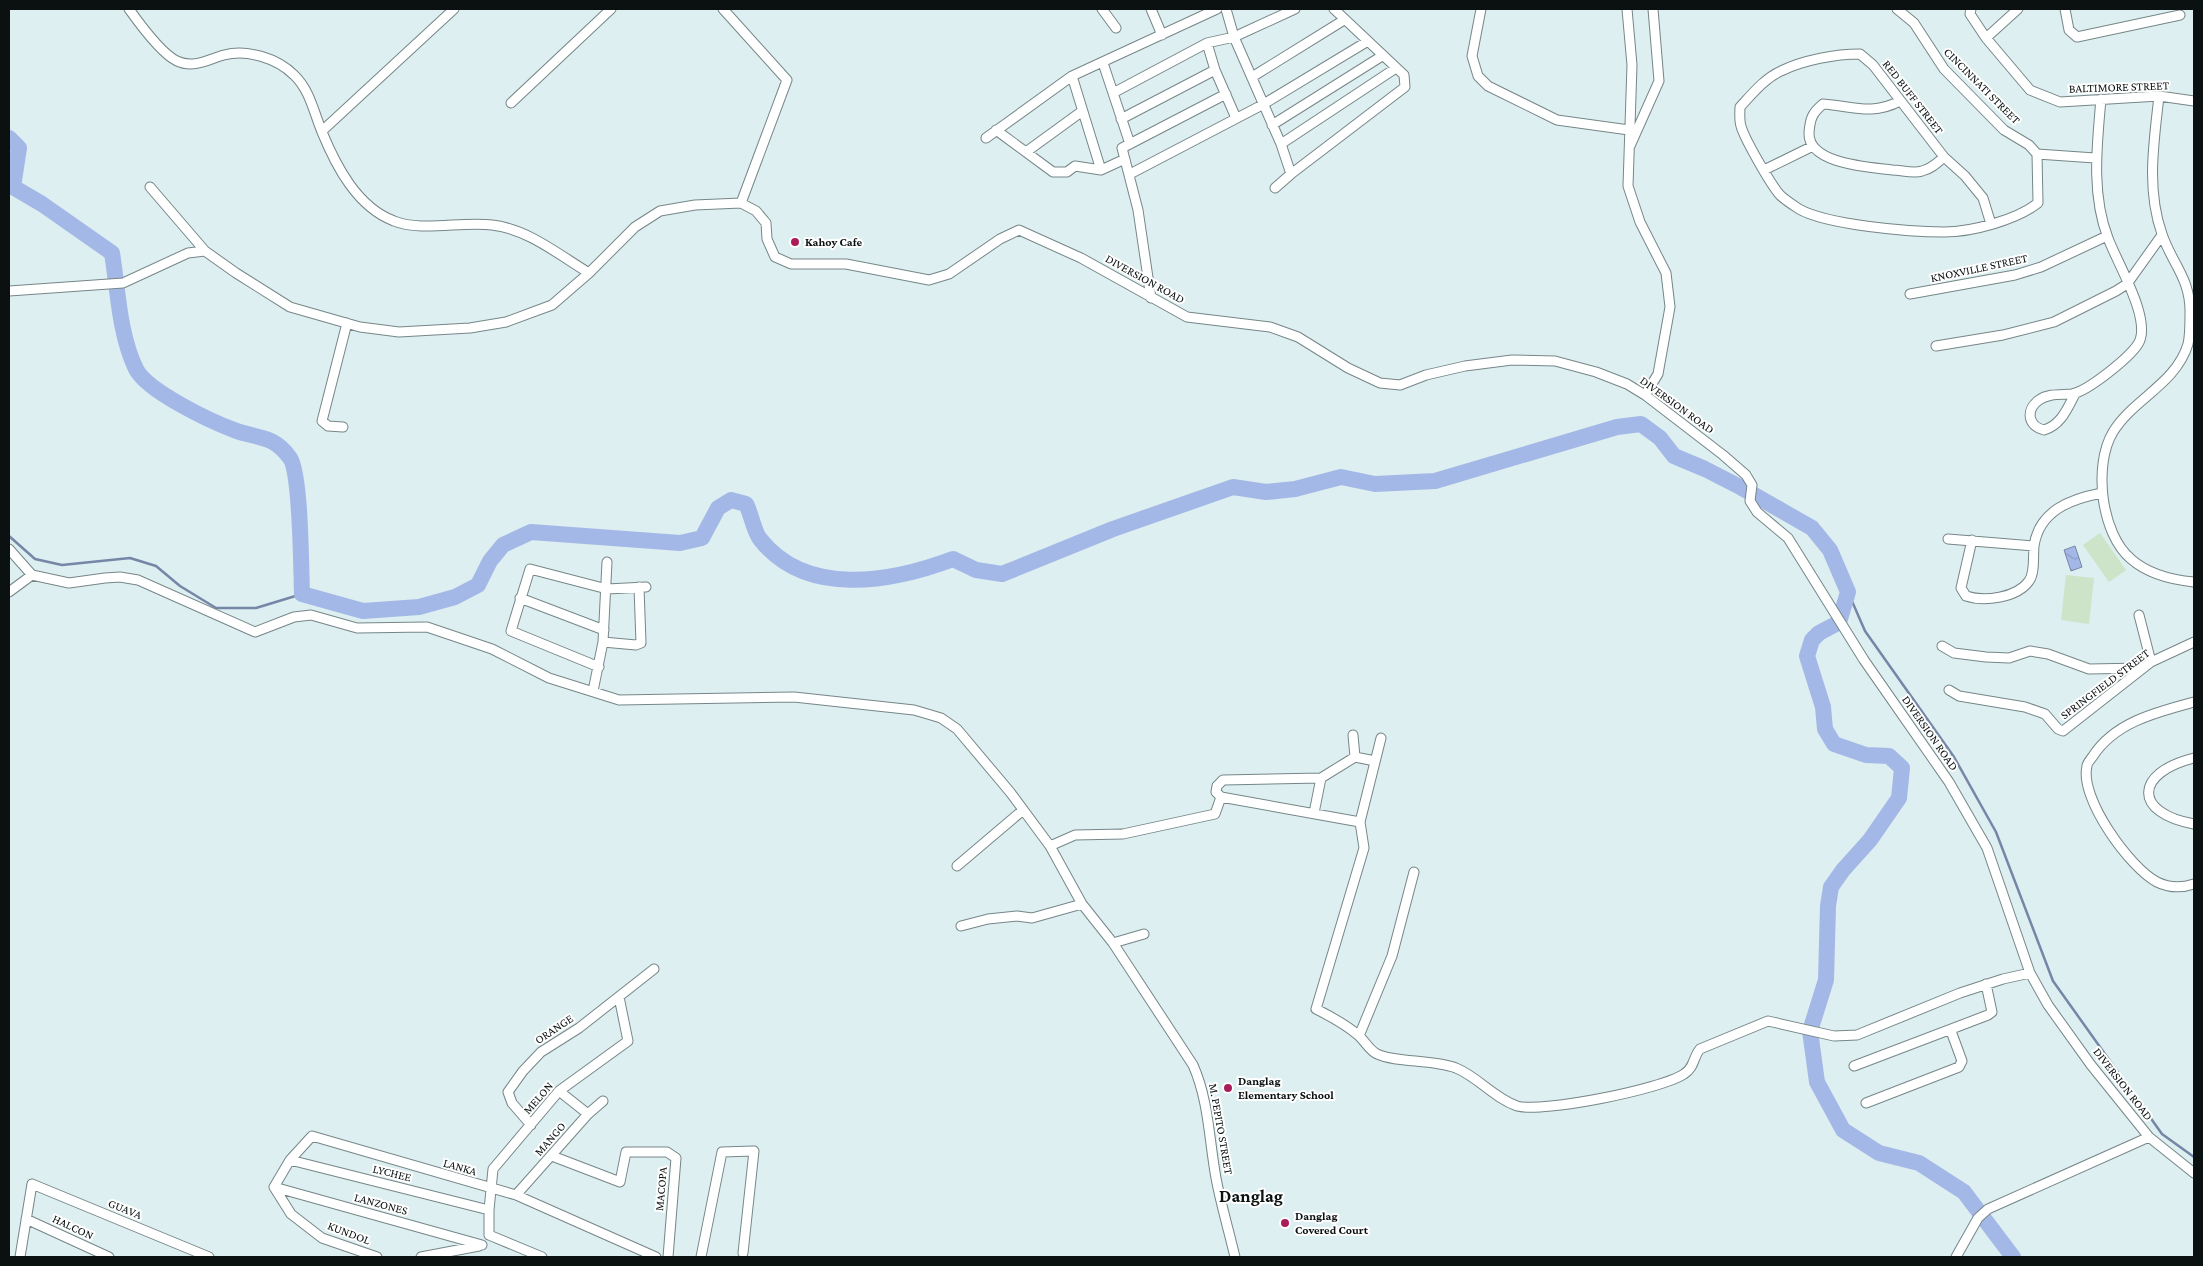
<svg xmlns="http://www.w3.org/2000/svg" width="2203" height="1266" font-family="'Crimson Pro',serif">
<defs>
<pattern id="water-waves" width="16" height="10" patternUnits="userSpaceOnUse" patternTransform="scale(1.25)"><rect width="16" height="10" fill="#a4b8e7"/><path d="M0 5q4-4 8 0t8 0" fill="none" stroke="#8c9dc5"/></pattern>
</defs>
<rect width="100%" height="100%" fill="#ddeff0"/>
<path fill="#cde4c8" d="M2100 533 2126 570 2109 582 2083 545Z
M2066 575 2094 578 2089 624 2061 620Z"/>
<path fill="url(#water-waves)" stroke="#7686a7" d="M2075 546 2082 567 2071 571 2064 550Z"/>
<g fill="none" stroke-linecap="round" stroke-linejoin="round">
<path stroke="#7686a7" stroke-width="2.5" d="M9 536 35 559 62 565 130 558 156 566 180 586 216 608H256L302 594
M1848 592 1865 631 1954 757 1996 832 2053 981 2162 1134 2194 1157"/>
<path stroke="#a4b8e7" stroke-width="16" d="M9 138 19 148 13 187 42 204 112 253C118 290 119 334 136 369 147 391 210 421 234 430 257 439 273 434 290 458 301 474 301 570 302 594L363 611 419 607 455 597 478 585 490 561 503 545 531 532 680 543 702 538 718 508 731 500 746 504C751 513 754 532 760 539 806 598 892 582 953 559L976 570 1002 574 1113 529 1233 487 1266 492 1295 489 1341 477 1375 484 1435 481 1617 427 1641 424 1660 438 1674 456 1705 469 1742 488 1812 528 1830 550 1848 592 1840 619
M1836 624 1819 633 1812 640 1807 656 1823 707 1825 729 1834 744 1866 755 1889 756 1902 768 1899 798 1870 840 1843 870 1831 887 1828 906 1826 980 1810 1031 1817 1082 1843 1130 1879 1153 1919 1163 1964 1192 2013 1257"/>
<g stroke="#768688" stroke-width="11">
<path id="minor" d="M129 9C139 23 162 54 177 61 194 69 209 59 224 55 247 49 277 58 294 75 310 90 314 113 322 132 336 166 357 207 394 221 421 232 462 221 492 225 528 229 559 255 589 273
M723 9 787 80 741 203
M1102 9 1116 28
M1151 9 1162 35
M1226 9 1234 37 1281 144 1291 174
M1481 9 1472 56 1478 76 1488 86 1557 120 1629 130
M1627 9 1632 65 1628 186 1640 222 1666 273 1670 307 1658 374 1645 395
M1897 9 1914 23 1944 69 2004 130 2029 145 2037 154 2095 158
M1971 9 1970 14 1986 38 2030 90 2060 102 2159 96 2194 101
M2065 9 2069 30 2077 37 2180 15
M1986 38 2018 9
M1207 43 1215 70 1236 118
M1103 63 1130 144
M1072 76 1101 170
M1252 77 1344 20
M1113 93 1207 43 1234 37 1295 9
M2159 96C2154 142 2146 189 2162 234 2172 264 2191 279 2190 314 2190 324 2190 336 2188 344 2176 384 2133 399 2113 432 2093 465 2101 534 2131 559 2148 574 2173 580 2194 582
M1900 101C1871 116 1853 106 1823 104 1812 113 1810 119 1809 133 1808 164 1869 167 1892 170 1901 170 1914 174 1922 171 1931 169 1937 163 1944 157
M511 103 611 9
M1121 119 1215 70
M1272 125 1382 56
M996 130 1053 172H1067L1075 166 1101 170 1125 159
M322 131 454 9
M986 138 1072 76 1217 9
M1281 144 1396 68
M1630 146 1659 81 1653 9
M1026 152 1081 112
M1764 170 1811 147
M1130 174 1262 105 1368 41
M150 187 205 251
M1275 188 1291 174 1405 87 1404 75 1334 9
M1991 224 1983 198 1965 176 1944 157 1873 65 1860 54C1836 54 1803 60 1781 71 1765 78 1752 94 1740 107 1740 112 1739 120 1741 126 1744 138 1771 185 1780 195 1785 200 1793 205 1799 209 1827 225 1910 232 1944 232 1972 232 2016 220 2038 203L2037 154
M9 291 123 283 188 253 205 251 236 273 290 307 360 327 399 332 470 328 506 322 552 305 589 273 635 227 660 211 695 205 741 203 756 211 766 223 767 239 775 257 791 264H846L929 280 949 274 1000 239 1019 230 1081 258 1187 317 1270 327 1298 337 1348 368 1380 383 1400 385 1426 375 1465 366 1512 360 1555 361 1596 372 1627 384 1645 395 1723 455 1746 475 1752 485 1750 501 1757 512 1788 538 1864 660 1949 782 1987 848 2030 973 2048 1005 2091 1065 2149 1137 2194 1173
M1910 294 2015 275 2041 267 2107 236
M1151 298 1138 210 1122 148 1226 94
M1936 346 2003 335 2054 322 2116 291 2127 284 2162 235
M2075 394C2067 409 2061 425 2044 430 2027 426 2026 409 2039 400 2049 393 2061 395 2072 394 2088 391 2129 358 2138 344 2153 321 2117 263 2108 238 2091 194 2097 145 2101 99
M343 427 328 426 322 421 347 323
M1948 539 2034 546C2039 511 2070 499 2102 493
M1972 540 1961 588 1966 596C1984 602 2017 598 2029 581 2035 573 2033 556 2034 546
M9 549 32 575
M9 592 32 575 69 583 105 578 120 577 138 580 255 632 294 617 311 615 357 628 427 627 492 649 549 678 619 700 794 697 914 710 941 718 957 729 1010 792 1050 846 1082 904 1113 943 1193 1065C1209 1101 1209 1140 1216 1178 1221 1205 1229 1231 1235 1257
M520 598 604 630
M2139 615 2151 662
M603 642 636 645 641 643 639 587
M1942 646 1954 653 1986 657 2009 658 2030 651 2048 654 2089 669 2143 668
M599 667 511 631 530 569 607 589 646 587
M1949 690 1959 696 2025 707 2045 714 2058 729 2063 731 2151 662 2194 642
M593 691 603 642 607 562
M2194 702C2157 712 2115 722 2093 756 2091 759 2087 763 2087 766 2079 798 2130 868 2157 882 2169 888 2182 888 2194 884
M1353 735 1355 757
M2194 758C2134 773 2133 813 2194 824
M1375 761 1355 757 1321 778 1223 780 1217 786 1216 792 1221 797 1360 822 1381 738
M1314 813 1321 778
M1360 822 1364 848 1316 1009C1332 1017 1345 1024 1358 1035 1365 1041 1369 1050 1377 1054 1397 1063 1431 1059 1456 1068 1478 1077 1494 1098 1517 1106 1543 1113 1662 1089 1684 1074 1695 1067 1693 1057 1700 1049L1768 1021 1834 1036 1857 1035 1960 993 2003 979 2030 973
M1050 846 1075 835 1123 834 1215 814 1221 797
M957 866 1023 810
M961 926 988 919 1017 916 1032 918 1082 904
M1113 943 1144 934
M1359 1036 1392 956 1414 872
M1854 1066 1988 1015 1992 1012 1986 984
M559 1091 588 1114
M1866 1103 1959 1067 1962 1061 1951 1031
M531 1125 512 1103 508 1092 523 1071 541 1052 579 1028 654 969
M552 1156 620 1182 626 1152H667L676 1158 668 1257
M290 1160 489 1210
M274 1187 290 1160 312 1136 516 1195 656 1257
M274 1187 482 1245
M274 1187 291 1214 322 1238 377 1257
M516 1195 588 1114 603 1101
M26 1219 109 1257
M489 1235V1210L493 1169 559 1091 628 1041 619 997
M489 1235 542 1257
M20 1257 32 1184 209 1257
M421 1257 479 1246
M701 1257 722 1152 754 1151 743 1253
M1956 1257 1978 1218 1988 1209 2149 1137"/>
</g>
<use href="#minor" stroke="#fff" stroke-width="9"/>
</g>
<g fill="#ab1d59" stroke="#fff" stroke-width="2">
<circle cx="795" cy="242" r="5"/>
<circle cx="1228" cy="1088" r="5"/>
<circle cx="1285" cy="1223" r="5"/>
</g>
<g text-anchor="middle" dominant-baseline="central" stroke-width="4" stroke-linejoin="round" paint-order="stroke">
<g font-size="12" fill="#0b1111" stroke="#fff">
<text transform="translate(1982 86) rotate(45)">CINCINNATI STREET</text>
<text transform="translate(2119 87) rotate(-2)">BALTIMORE STREET</text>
<text transform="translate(1913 97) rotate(52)">RED BUFF STREET</text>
<text transform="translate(1979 268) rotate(-12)">KNOXVILLE STREET</text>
<text transform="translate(1145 279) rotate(29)">DIVERSION ROAD</text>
<text transform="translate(1677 405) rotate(36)">DIVERSION ROAD</text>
<text transform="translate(2105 684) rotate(-37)">SPRINGFIELD STREET</text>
<text transform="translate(1930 733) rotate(55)">DIVERSION ROAD</text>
<text transform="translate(554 1029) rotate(-34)">ORANGE</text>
<text transform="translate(2123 1084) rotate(52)">DIVERSION ROAD</text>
<text transform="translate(538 1098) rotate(-49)">MELON</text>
<text transform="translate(1221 1129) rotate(80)">M. PEPITO STREET</text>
<text transform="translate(550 1139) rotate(-49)">MANGO</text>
<text transform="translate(460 1167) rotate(16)">LANKA</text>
<text transform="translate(392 1173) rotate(14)">LYCHEE</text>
<text transform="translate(661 1189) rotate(-85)">MACOPA</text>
<text transform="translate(381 1204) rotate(15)">LANZONES</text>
<text transform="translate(125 1209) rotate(22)">GUAVA</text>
<text transform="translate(73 1227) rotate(25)">HALCON</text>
<text transform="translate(349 1233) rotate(21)">KUNDOL</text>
</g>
<g font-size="12" font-weight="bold" fill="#0b1111" stroke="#fff" text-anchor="start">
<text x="805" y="242">Kahoy Cafe</text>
<text x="1238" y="1081">Danglag<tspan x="1238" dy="14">Elementary School</tspan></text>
<text x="1295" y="1216">Danglag<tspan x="1295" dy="14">Covered Court</tspan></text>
</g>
<g font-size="18" font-weight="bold" fill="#0b1111" stroke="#fff">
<text x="1251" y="1196">Danglag</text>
</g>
</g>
<rect width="2203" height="1266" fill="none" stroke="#0b1111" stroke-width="20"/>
</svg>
